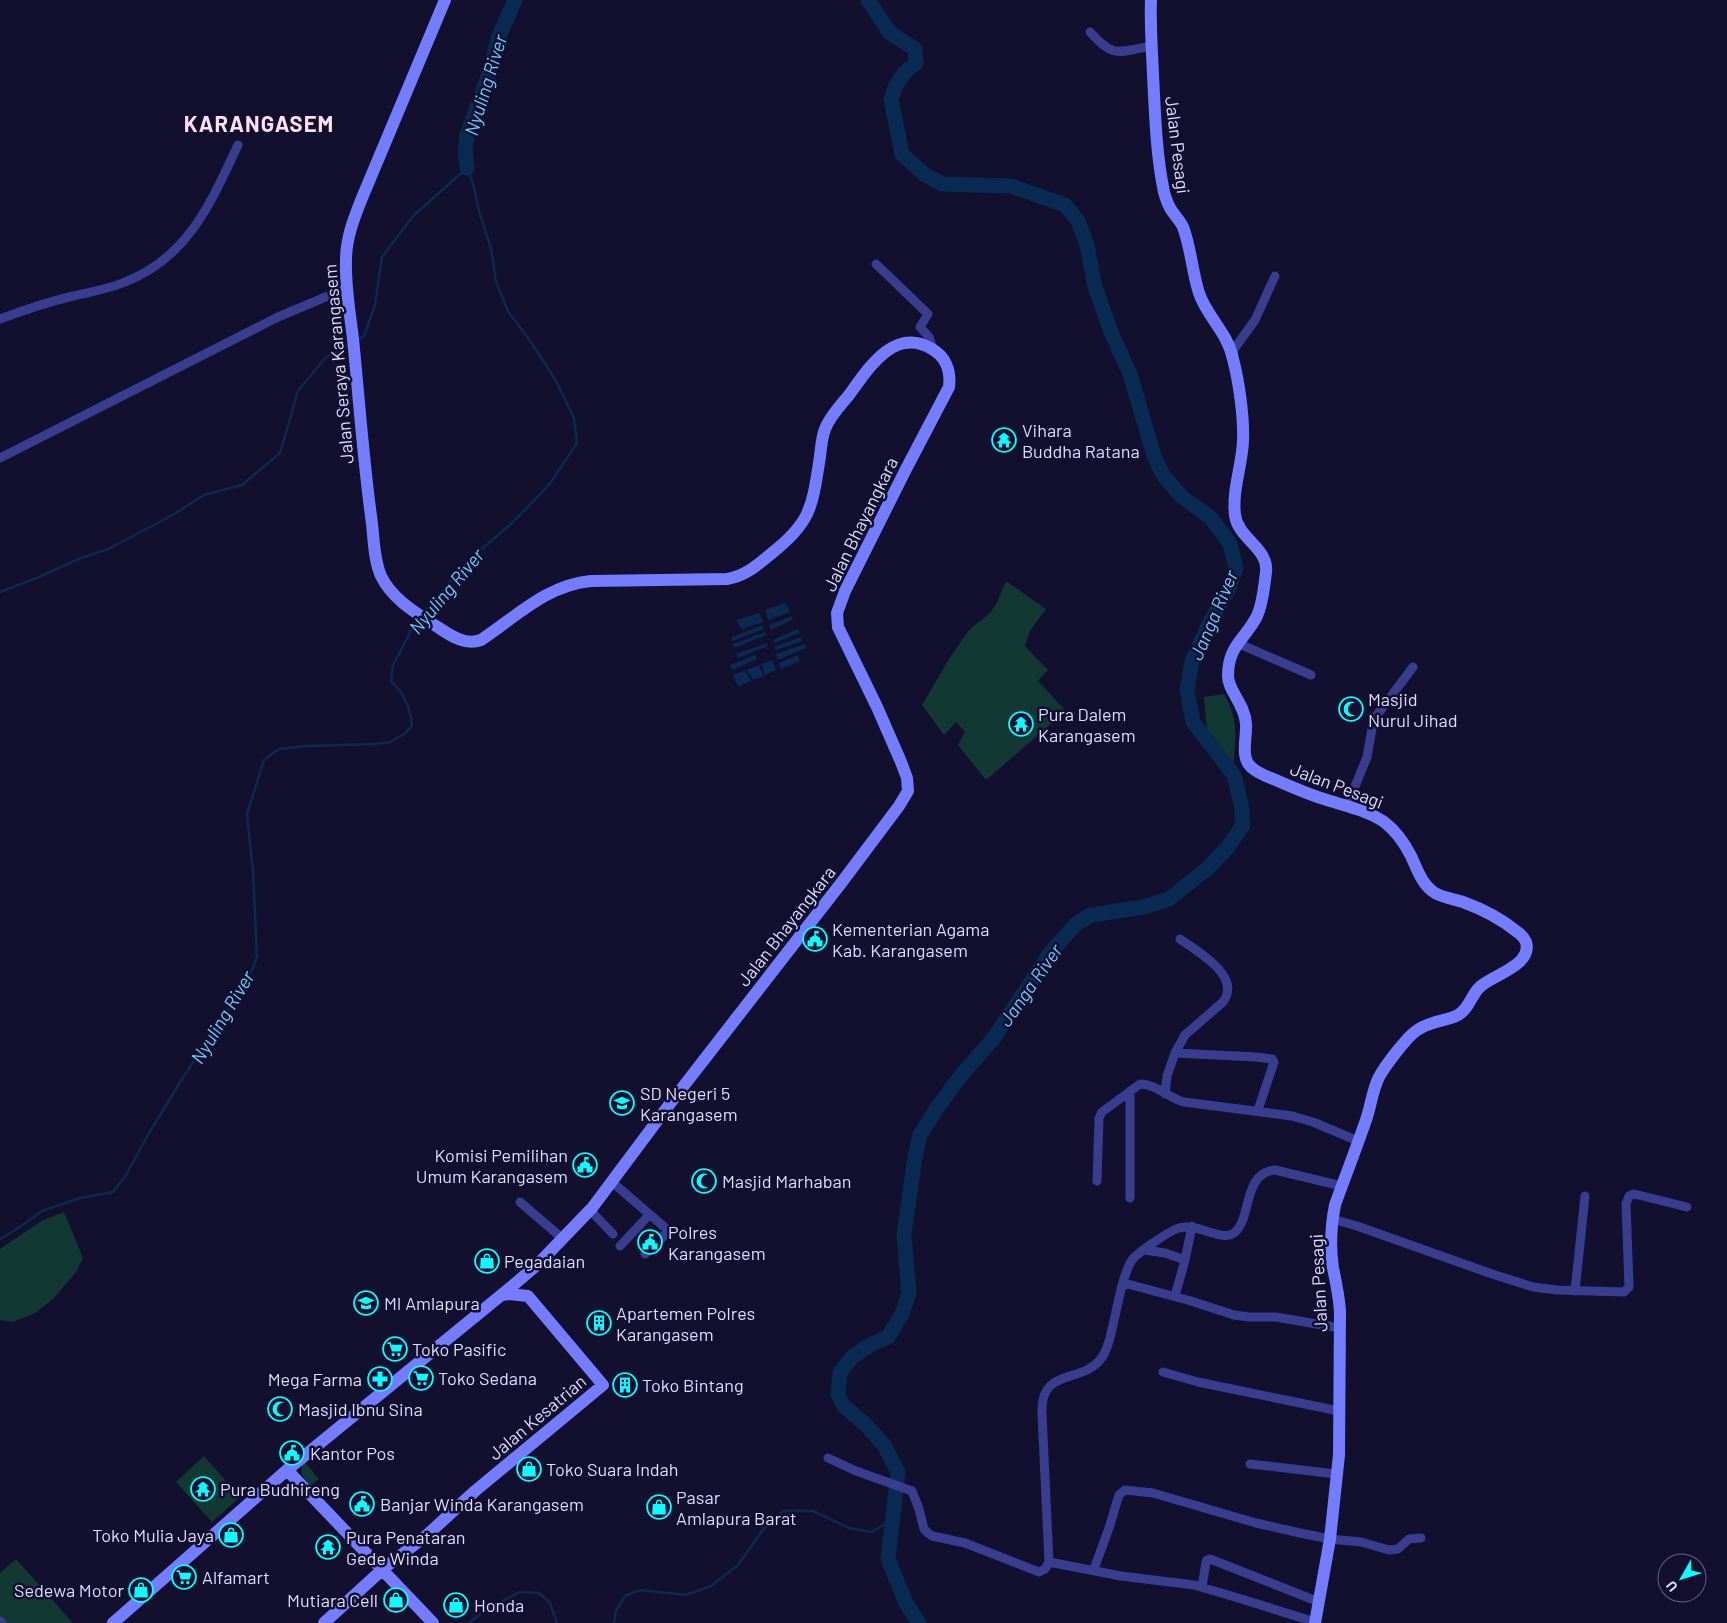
<svg xmlns="http://www.w3.org/2000/svg" width="1727" height="1623" font-family="Barlow,sans-serif">
<rect width="100%" height="100%" fill="#12102e"/>
<path fill="#123833" d="M1006 581 1046 609 1030 631 1025 646 1048 670 1038 681 1066 711 986 780 958 745 965 732 956 722 944 735 922 705 949 659 969 630 991 612 997 602Z
M1224 694C1239 720 1235 733 1234 761 1204 746 1207 726 1204 697Z
M64 1212 83 1258 76 1272 54 1298 35 1313 13 1322 0 1320V1249L43 1220Z
M204 1456 240 1497 212 1522 176 1482Z
M304 1461 319 1479 310 1486C303 1477 298 1472 304 1461Z
M16 1559 73 1623H5L0 1619V1573Z"/>
<path fill="#092b53" d="M786 603 790 612 768 620 765 610Z
M759 613 763 622 741 629 737 620Z
M792 616 793 619 771 630 769 625Z
M762 625 764 629 732 641 731 638Z
M798 629 800 633 774 643 773 640Z
M765 632 766 635 734 648 733 644Z
M801 637 802 641 776 650 774 647Z
M767 643 768 646 738 658 736 654Z
M804 644 806 648 778 660 776 654Z
M755 655 757 659 732 670 730 665Z
M798 655 800 661 781 669 779 663Z
M772 660 776 670 765 675 761 664Z
M759 665 764 676 753 680 747 670Z
M745 670 751 681 738 687 733 675Z"/>
<g fill="none" stroke-linecap="round" stroke-linejoin="round">
<path stroke="#092b53" stroke-width="2.5" d="M357 340 364 336 375 305 382 257 413 216 467 168 474 187 479 211 491 249 496 282 508 311 533 345 556 381 574 418 577 443 549 485 513 522 466 563 423 614
M0 592 39 577 81 558 108 549 169 517 204 495 242 485 280 453 298 391 325 358 350 344
M0 1239 17 1229 42 1211 80 1198 113 1192 126 1175 149 1133 182 1079 248 980 257 957 253 872 247 814 264 760 279 749 305 746 376 744 390 742 404 734 412 726C411 709 403 692 391 681L393 665 412 629 418 620
M469 1623 487 1609 520 1592 539 1593 550 1603 557 1623
M614 1623 616 1611 625 1596 640 1590 686 1595 711 1586 738 1565 762 1531 783 1511H813L849 1528 871 1532 893 1520"/>
<path stroke="#092b53" stroke-width="15" d="M868 0 890 33 915 49 916 63 905 72 896 85 891 99 902 154 924 174 942 184 1011 186 1065 205 1078 221 1087 245 1095 287 1111 332 1130 374 1154 456 1163 475 1182 497 1211 518 1230 544 1236 568 1228 590 1208 626 1192 661 1187 690 1193 722 1234 775 1241 804 1243 825 1228 847 1208 868 1169 899 1144 907 1091 915 1076 924 1051 952 993 1039 963 1073 937 1108 920 1135 915 1157 904 1235 909 1293 902 1314 888 1337 870 1345 851 1358 840 1373 838 1394 843 1405 866 1425 884 1445 898 1472 888 1559 906 1603 919 1623
M467 168 465 151 467 135 489 74 499 36 515 0"/>
<path stroke="#383d90" stroke-width="9" d="M1090 32C1114 59 1119 52 1151 46
M876 264 928 314 920 327 929 337 933 349
M0 319C24 310 48 302 73 296 90 292 109 289 125 282 189 257 211 202 238 145
M1232 352 1255 320 1275 276
M0 458 278 317 347 288
M1237 643 1311 675
M1347 806 1367 757 1372 729 1377 715 1413 667
M1180 939C1198 952 1242 976 1223 1002L1185 1035 1175 1053 1256 1057 1272 1059 1274 1062 1258 1110
M1130 1091V1198
M1165 1094 1167 1076 1175 1053
M1097 1181 1099 1118 1102 1112 1140 1084C1156 1084 1169 1098 1184 1102L1292 1116 1313 1122 1358 1141
M612 1182 669 1231 645 1254
M520 1202 563 1239
M590 1210 613 1234
M1332 1219 1357 1226 1492 1274 1533 1287 1557 1290 1624 1292 1629 1287 1626 1204 1629 1196 1634 1194 1687 1207
M620 1246 649 1215
M1145 1250 1165 1253 1185 1260 1192 1226
M1124 1283 1191 1301 1234 1315 1249 1317H1276L1340 1328
M1575 1291 1585 1196
M1175 1296 1185 1260
M1163 1372 1198 1382 1339 1411
M828 1458 856 1471 912 1491 919 1509 924 1529 928 1533 932 1536 965 1543 1039 1572 1045 1569 1049 1562 1121 1576 1194 1585 1235 1597 1315 1622
M1250 1464 1336 1474
M1049 1562 1042 1414C1040 1367 1080 1384 1100 1360 1107 1352 1110 1339 1112 1329 1117 1310 1122 1275 1132 1260 1138 1252 1167 1233 1176 1229 1195 1220 1221 1243 1234 1233 1252 1220 1242 1173 1275 1170L1342 1186
M1094 1569 1109 1528 1119 1495 1125 1490 1153 1493 1256 1523 1300 1533 1330 1539 1361 1542 1389 1550 1398 1549 1409 1539 1421 1538
M1202 1587 1206 1562 1207 1560 1210 1559 1319 1602
M0 1621 2 1623"/>
<path stroke="#747dff" stroke-width="12" d="M1151 0C1150 25 1152 50 1153 75 1155 112 1156 151 1163 187 1164 194 1167 202 1170 208 1174 215 1180 220 1183 227 1191 248 1192 271 1199 293 1207 317 1228 333 1233 359 1239 382 1244 417 1243 441 1242 466 1232 490 1235 515 1238 539 1269 548 1266 572 1264 587 1263 603 1257 616 1245 640 1228 645 1228 676 1228 691 1245 704 1246 724 1247 738 1240 757 1251 767 1258 774 1269 777 1278 781 1294 788 1310 795 1327 800 1346 806 1365 810 1383 821 1395 830 1404 842 1411 856 1417 869 1422 885 1435 893 1444 898 1454 899 1463 902 1482 909 1500 918 1516 931 1519 933 1524 937 1526 942 1533 965 1493 975 1481 986 1471 994 1470 1008 1458 1015 1445 1022 1431 1020 1416 1031 1406 1038 1385 1066 1379 1077 1372 1091 1371 1106 1366 1120 1356 1149 1345 1177 1335 1205 1331 1225 1330 1248 1333 1268 1336 1282 1339 1296 1340 1311L1339 1455 1330 1539 1315 1623
M287 1470 433 1623
M113 1623 287 1470 510 1288 538 1264 592 1208 672 1101 842 882 899 806 908 791 907 778 901 762 877 707 838 627 837 613 845 591 905 471 949 387C951 371 946 357 932 349 894 326 868 369 849 395 841 405 830 416 825 429 821 439 821 452 819 463 812 508 810 523 772 553 757 565 746 576 727 579L591 581C547 585 517 616 481 640 464 646 450 635 436 626 416 613 392 599 381 576 373 558 374 535 371 516 363 457 359 398 353 339 350 313 345 286 346 260 346 238 354 218 362 198L445 0
M324 1623 383 1569 427 1535 475 1491 603 1385 528 1296 509 1294 502 1295"/>
</g>
<defs>
<g id="temple-ring" transform="scale(1.25)"><circle r="9.5" fill="#12102e" stroke="#09fdff" stroke-width="1.5"/><path d="M0-6L5-2H3V0L6.5 2.5H4V6H1.5V3h-3V6H-4V2.5H-6.5L-3 0V-2H-5Z" fill="#09fdff"/></g>
<g id="mosque-ring" transform="scale(1.25)"><circle r="9.5" fill="#12102e" stroke="#09fdff" stroke-width="1.5"/><path d="M3.5-4.9A6 6 0 1 0 3.5 4.9A5 5 0 1 1 3.5-4.9Z" fill="#09fdff"/></g>
<g id="civic-ring" transform="scale(1.25)"><circle r="9.5" fill="#12102e" stroke="#09fdff" stroke-width="1.5"/><path d="M-.6-6.5H3V-4.5H.6V-3L4-1V1h2V6H-6V1h2V-1L-.6-3ZM-1.2 2.5V6h2.4V2.5Z" fill="#09fdff"/></g>
<g id="school-ring" transform="scale(1.25)"><circle r="9.5" fill="#12102e" stroke="#09fdff" stroke-width="1.5"/><path d="M0-5L7-2L0 1L-7-2ZM-4 1L0 2.5L4 1V4Q0 6-4 4Z" fill="#09fdff"/></g>
<g id="shop-ring" transform="scale(1.25)"><circle r="9.5" fill="#12102e" stroke="#09fdff" stroke-width="1.5"/><path d="M-5-2.5h2.3a2.7 3.5 0 0 1 5.4 0H5L5.5 6h-11ZM-1.5-2.5h3a1.5 2.3 0 0 0-3 0Z" fill="#09fdff"/></g>
<g id="building-ring" transform="scale(1.25)"><circle r="9.5" fill="#12102e" stroke="#09fdff" stroke-width="1.5"/><path d="M-4-6H4V6H1V3H-1V6H-4ZM-2.5-4.3h1.7v1.8h-1.7ZM.8-4.3h1.7v1.8H.8ZM-2.5-1h1.7V.8h-1.7ZM.8-1h1.7V.8H.8Z" fill="#09fdff"/></g>
<g id="supermarket-ring" transform="scale(1.25)"><circle r="9.5" fill="#12102e" stroke="#09fdff" stroke-width="1.5"/><path d="M-6-5.5h2.5l.6 2H6L4.5 2H-2.5L-4.4-4H-6ZM-1.5 3.2a1.3 1.3 0 1 0 .1 0ZM3 3.2a1.3 1.3 0 1 0 .1 0Z" fill="#09fdff"/></g>
<g id="pharmacy-ring" transform="scale(1.25)"><circle r="9.5" fill="#12102e" stroke="#09fdff" stroke-width="1.5"/><path d="M-2-6h4v4h4v4h-4v4h-4v-4h-4v-4h4Z" fill="#09fdff"/></g>
</defs>
<g fill-rule="evenodd">
<use href="#temple-ring" x="1004" y="440"/>
<use href="#mosque-ring" x="1351" y="709"/>
<use href="#temple-ring" x="1021" y="724"/>
<use href="#civic-ring" x="815" y="939"/>
<use href="#school-ring" x="622" y="1103"/>
<use href="#civic-ring" x="585" y="1165"/>
<use href="#mosque-ring" x="704" y="1181"/>
<use href="#civic-ring" x="650" y="1242"/>
<use href="#shop-ring" x="487" y="1261"/>
<use href="#school-ring" x="366" y="1303"/>
<use href="#building-ring" x="599" y="1323"/>
<use href="#supermarket-ring" x="395" y="1349"/>
<use href="#supermarket-ring" x="421" y="1378"/>
<use href="#pharmacy-ring" x="380" y="1379"/>
<use href="#building-ring" x="625" y="1385"/>
<use href="#mosque-ring" x="280" y="1409"/>
<use href="#civic-ring" x="292" y="1453"/>
<use href="#shop-ring" x="529" y="1469"/>
<use href="#temple-ring" x="203" y="1489"/>
<use href="#civic-ring" x="362" y="1504"/>
<use href="#shop-ring" x="659" y="1507"/>
<use href="#shop-ring" x="231" y="1535"/>
<use href="#temple-ring" x="328" y="1547"/>
<use href="#supermarket-ring" x="184" y="1577"/>
<use href="#shop-ring" x="141" y="1590"/>
<use href="#shop-ring" x="396" y="1600"/>
<use href="#shop-ring" x="456" y="1605"/>
</g>
<g text-anchor="middle" dominant-baseline="central" stroke-width="5" stroke-linejoin="round" paint-order="stroke">
<g font-size="18" fill="#deddff" stroke="#12102e">
<text transform="translate(1178 145) rotate(83)">Jalan Pesagi</text>
<text transform="translate(338 364) rotate(-95)">Jalan Seraya Karangasem</text>
<text transform="translate(860 524) rotate(-64)">Jalan Bhayangkara</text>
<text transform="translate(1337 785) rotate(21)">Jalan Pesagi</text>
<text transform="translate(786 926) rotate(-52)">Jalan Bhayangkara</text>
<text transform="translate(1318 1283) rotate(-93)">Jalan Pesagi</text>
<text transform="translate(537 1417) rotate(-40)">Jalan Kesatrian</text>
</g>
<g font-size="18" fill="#deddff" stroke="#12102e" text-anchor="start">
<text x="1022" y="430">Vihara<tspan x="1022" dy="21">Buddha Ratana</tspan></text>
<text x="1368" y="699">Masjid<tspan x="1368" dy="21">Nurul Jihad</tspan></text>
<text x="1038" y="714">Pura Dalem<tspan x="1038" dy="21">Karangasem</tspan></text>
<text x="832" y="929">Kementerian Agama<tspan x="832" dy="21">Kab. Karangasem</tspan></text>
<text x="640" y="1093">SD Negeri 5<tspan x="640" dy="21">Karangasem</tspan></text>
<text x="568" y="1155" text-anchor="end">Komisi Pemilihan<tspan x="568" dy="21">Umum Karangasem</tspan></text>
<text x="722" y="1181">Masjid Marhaban</text>
<text x="668" y="1232">Polres<tspan x="668" dy="21">Karangasem</tspan></text>
<text x="504" y="1261">Pegadaian</text>
<text x="384" y="1303">MI Amlapura</text>
<text x="616" y="1313">Apartemen Polres<tspan x="616" dy="21">Karangasem</tspan></text>
<text x="412" y="1349">Toko Pasific</text>
<text x="438" y="1378">Toko Sedana</text>
<text x="362" y="1379" text-anchor="end">Mega Farma</text>
<text x="642" y="1385">Toko Bintang</text>
<text x="298" y="1409">Masjid Ibnu Sina</text>
<text x="310" y="1453">Kantor Pos</text>
<text x="546" y="1469">Toko Suara Indah</text>
<text x="220" y="1489">Pura Budhireng</text>
<text x="676" y="1497">Pasar<tspan x="676" dy="21">Amlapura Barat</tspan></text>
<text x="380" y="1504">Banjar Winda Karangasem</text>
<text x="214" y="1535" text-anchor="end">Toko Mulia Jaya</text>
<text x="346" y="1537">Pura Penataran<tspan x="346" dy="21">Gede Winda</tspan></text>
<text x="202" y="1577">Alfamart</text>
<text x="124" y="1590" text-anchor="end">Sedewa Motor</text>
<text x="378" y="1600" text-anchor="end">Mutiara Cell</text>
<text x="474" y="1605">Honda</text>
</g>
<g font-size="19" font-style="italic" fill="#6bc8ff" stroke="#12102e">
<text transform="translate(485 85) rotate(-73)">Nyuling River</text>
<text transform="translate(446 591) rotate(-50)">Nyuling River</text>
<text transform="translate(1213 615) rotate(-67)">Janga River</text>
<text transform="translate(1030 985) rotate(-55)">Janga River</text>
<text transform="translate(222 1017) rotate(-59)">Nyuling River</text>
</g>
<g font-size="22" font-weight="bold" letter-spacing="1" fill="#ffdff6" stroke="#12102e">
<text x="259" y="123">KARANGASEM</text>
</g>
</g>
<g transform="translate(1682 1578) rotate(231)"><circle r="24" fill="#12102e" stroke="#646282"/>
<path d="M0-4L9 19L0 12L-9 19Z" fill="#09fdff"/>
<text y="-8" font-size="14" font-weight="bold" text-anchor="middle" fill="#deddff">U</text>
</g>
</svg>
